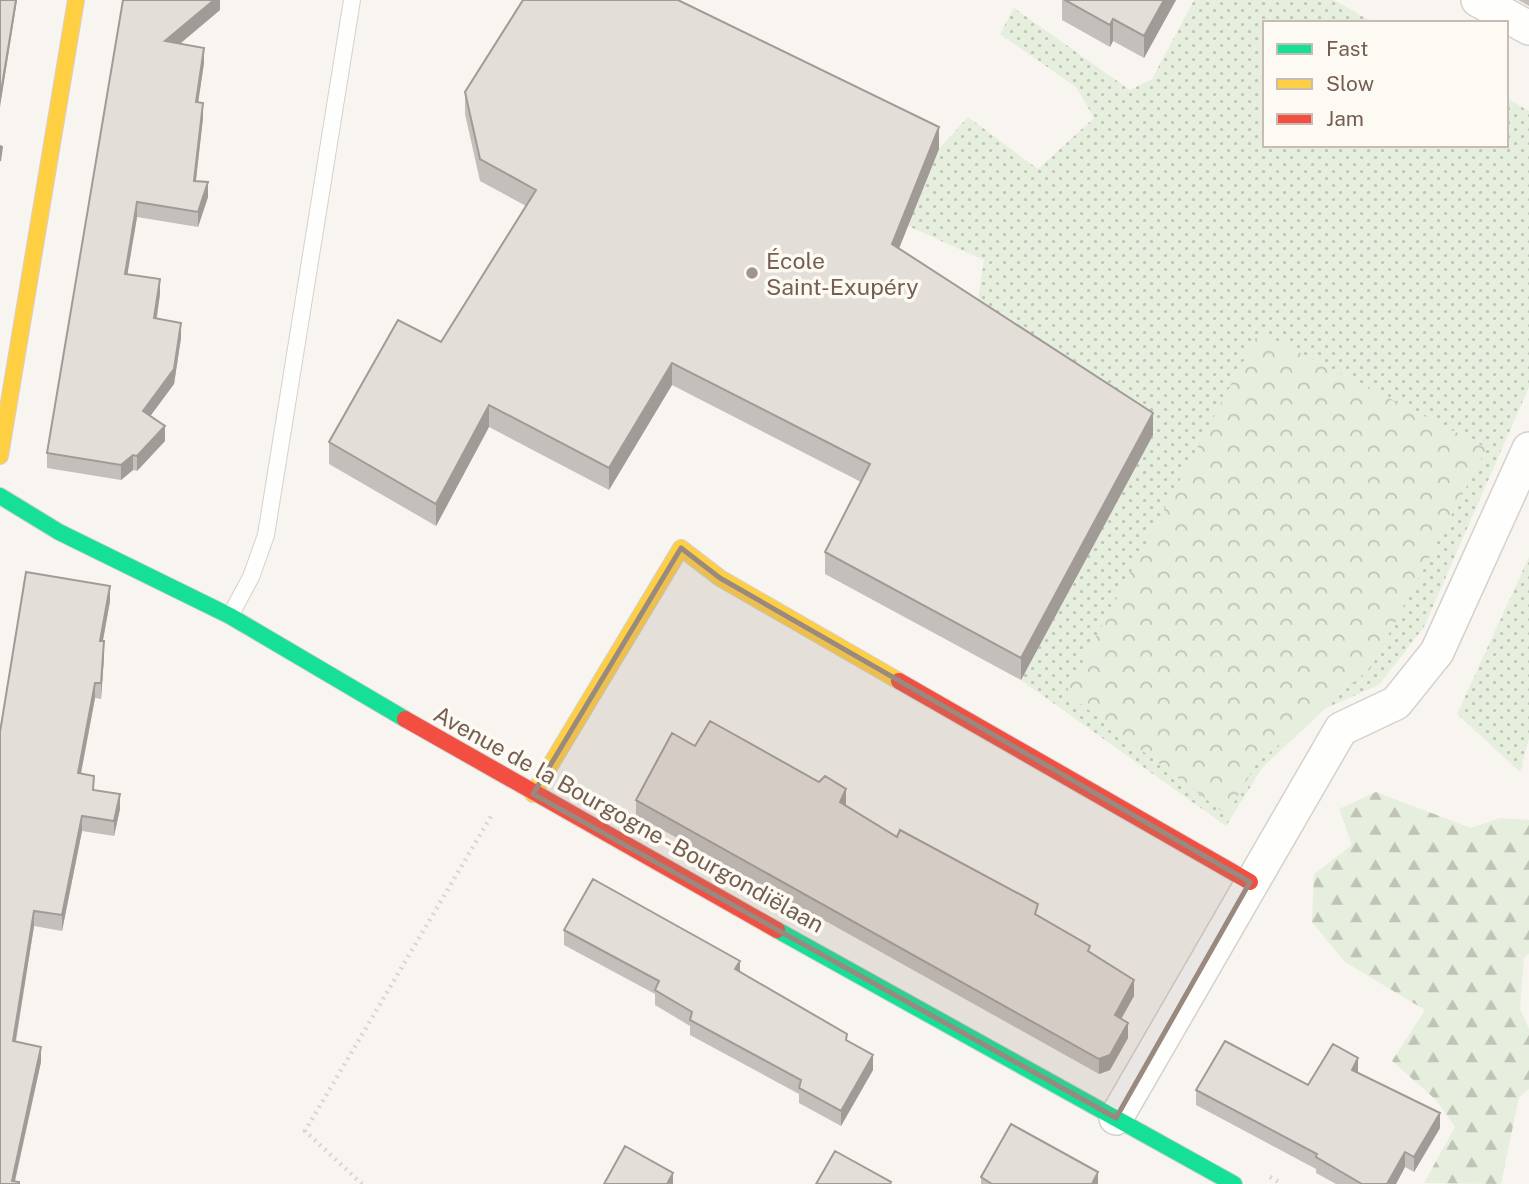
<svg xmlns="http://www.w3.org/2000/svg" width="1529" height="1184" font-family="'Public Sans',sans-serif">
<defs>
<pattern id="grass-dots" width="8" height="8" patternUnits="userSpaceOnUse" patternTransform="scale(1.75)"><rect width="8" height="8" fill="#e6eedd"/><path d="M2 2h.1M6 6h.1" fill="none" stroke="#bfc4b6" stroke-width="1.8" stroke-linecap="round"/></pattern>
<pattern id="forest-firs" width="22" height="20" patternUnits="userSpaceOnUse" patternTransform="scale(1.75)"><rect width="22" height="20" fill="#e6eedd"/><path d="M5 1l3.5 6h-7zM16 11l3.5 6h-7z" fill="#bfc4b6"/></pattern>
<pattern id="park-crowns" width="20" height="18" patternUnits="userSpaceOnUse" patternTransform="scale(1.75)"><rect width="20" height="18" fill="#e6eedd"/><path d="M2 6a3 3 0 1 1 6 0M12 15a3 3 0 1 1 6 0" fill="none" stroke="#bfc4b6"/></pattern>
</defs>
<rect width="100%" height="100%" fill="#f8f5f1"/>
<path fill="url(#grass-dots)" d="M1194 0H1334L1374 23H1265V145H1506V98L1529 111V387L1424 627 1379 685 1326 708 1262 768 1226 826 1021 680 1153 435 975 319 984 260 908 226 939 149 968 117 1038 169 1094 118 1076 87 1000 34 1014 8 1130 90 1152 79Z
M1529 557V738L1520 772 1457 714Z"/>
<path fill="url(#forest-firs)" d="M1376 792 1471 828 1500 818 1529 820V954L1524 958 1520 1009 1529 1029V1089L1519 1097 1501 1184 1424 1183 1455 1127 1436 1100 1392 1061 1425 1010 1345 962 1312 922 1314 874 1352 845 1339 809Z"/>
<path fill="url(#park-crowns)" d="M1259 332 1487 448 1371 668 1256 764 1227 815 1066 693Z"/>
<g fill="none" stroke-linecap="round" stroke-linejoin="round">
<g stroke="#d5d1cc" stroke-width="18">
<path id="lane" d="M230 616 251 577 266 535 352 0"/>
</g>
<g stroke="#d5d1cc" stroke-width="36">
<path id="street" d="M1478 0 1529 28
M1116 1118 1341 729 1396 703 1437 652 1529 449"/>
</g>
<g stroke="#d6d1cb" stroke-width="18">
<path id="fast" d="M0 496 59 532 230 616 405 719
M777 930 1234 1184"/>
</g>
<g stroke="#d6d1cb" stroke-width="18">
<path id="slow" d="M0 456 76 0
M533 794 681 548 720 578 899 681"/>
</g>
<g stroke="#d6d1cb" stroke-width="18">
<path id="jam" d="M899 681 1250 882
M405 719 777 930"/>
</g>
<path stroke="#dad5d0" stroke-width="4.5" stroke-dasharray="2 5" stroke-linecap="butt" d="M1270 1177 1282 1184
M362 1184 305 1131 493 813"/>
<use href="#lane" stroke="#fefefd" stroke-width="16"/>
<use href="#street" stroke="#fefefd" stroke-width="33"/>
<use href="#fast" stroke="#16e098" stroke-width="16"/>
<use href="#slow" stroke="#ffcf43" stroke-width="16"/>
<use href="#jam" stroke="#f24e42" stroke-width="16"/>
</g>
<path fill="#c4bfba" d="M123 0H220V10L180 44 204 63 198 102 203 118 196 181 208 197 198 227 137 217 127 274 160 294 157 318 181 338 174 384 150 416 165 441 137 471 133 470 121 480 47 468V453Z
M1062 0H1176L1144 58 1113 41 1110 47 1062 20Z
M1518 0H1529V6Z
M465 92 939 149 899 248 1153 435 1021 680 825 574V552L861 482 672 385 609 490 489 427 436 526 329 464V442L441 342 526 206 480 181 465 114Z
M110 601 103 641 104 657 101 699 95 698 81 774 94 790 120 809 114 836 82 831 62 931 34 926 16 1042 41 1062 15 1182 0 1184V732Z
M695 746 846 804 845 805 897 837 1038 915 1090 952 1134 996 1121 1019 1128 1038 1110 1070 1099 1074 636 815V800Z
M564 930 740 971 847 1041 873 1070 841 1126 799 1103V1094L690 1035V1026L655 1005V994L564 945Z
M1358 1073 1440 1128 1414 1172 1405 1167 1396 1184H1336L1316 1173V1169L1196 1105V1090L1308 1085Z
M981 1177 1098 1184H981Z"/>
<path fill="#a09b97" d="M16 0H17L0 107V98Z
M214 0H220V10L165 56V41Z
M1164 0H1176L1144 58V36Z
M1113 19V41L1110 47V25Z
M204 48V63L196 117V102Z
M203 103V118L194 196V181Z
M939 127V149L892 266V244Z
M208 182V197L198 227V212Z
M137 202V217L125 289V274Z
M160 279V294L154 333V318Z
M181 323V338L174 384 143 426V411Z
M672 363V385L609 490V468Z
M489 405V427L436 526V504Z
M1153 413V435L1021 680V658Z
M165 426V441L137 471V456Z
M133 455V470L121 480V465Z
M110 586V601L100 656V641Z
M104 641V657L101 699V683Z
M95 683V698L78 788V773Z
M846 789V804L840 817V802Z
M120 794V809L114 836V821Z
M82 816V831L62 931V915Z
M34 911V926L13 1056V1041Z
M740 961V976L735 969Z
M1134 980V996L1115 1030V1015Z
M1128 1023V1038L1110 1070 1099 1074V1059Z
M41 1047V1062L14 1184 12 1181Z
M873 1055V1070L841 1126V1111Z
M1358 1058V1073L1352 1070Z
M1440 1113V1128L1414 1172V1157Z
M1405 1152V1167L1396 1184H1387Z
M1098 1172V1184H1092Z
M673 1173V1184H667Z"/>
<path fill="#e4ded8" stroke="#a09b97" stroke-width="2" d="M0 0H16L0 98Z
M123 0H214L165 41 204 48 196 102 203 103 194 181 208 182 198 212 137 202 125 274 160 279 154 318 181 323 174 369 143 411 165 426 137 456 133 455 121 465 47 453Z
M523 0H678L939 127 892 244 1153 413 1021 658 825 552 870 464 672 363 609 468 489 405 436 504 329 442 398 320 441 342 536 190 480 159 465 92Z
M1065 0H1164L1144 36 1113 19 1110 25Z
M0 146 2 147 0 161Z
M26 572 110 586 100 641H104L101 683H95L78 773 94 776 93 790 120 794 114 821 82 816 62 915 34 911 13 1041 41 1047 12 1181 19 1182V1184H0V732Z
M710 721 819 782 825 776 846 789 840 802 897 837 900 830 1038 904 1035 914 1090 946 1088 951 1134 980 1115 1015 1128 1023 1110 1055 1099 1059 636 800 672 733 695 746Z
M593 879 740 961 735 969 847 1034 846 1040 873 1055 841 1111 799 1088 801 1080 690 1020 692 1012 655 990 659 981 564 930Z
M1225 1041 1308 1085 1333 1044 1358 1058 1352 1070 1440 1113 1414 1157 1405 1152 1387 1184H1362L1316 1157 1317 1154 1196 1090Z
M1011 1124 1098 1172 1092 1184H992L981 1177Z
M625 1146 673 1173 667 1184H604Z
M835 1151 891 1182 890 1184H816Z"/>
<path fill="#99897f" fill-opacity="0.2" stroke="#99897f" stroke-width="5" stroke-linejoin="round" d="M681 548 720 578 1250 882 1116 1118 533 794Z"/>
<circle fill="#a2948a" stroke="#fdfaf4" stroke-width="2.5" cx="752" cy="273" r="7"/>
<g text-anchor="middle" dominant-baseline="central" stroke-width="7" stroke-linejoin="round" paint-order="stroke">
<g font-size="23" fill="#745f52" stroke="#fdfaf4" text-anchor="start">
<text x="766" y="260">École<tspan x="766" dy="26">Saint-Exupéry</tspan></text>
</g>
<g font-size="23" fill="#745f52" stroke="#fdfaf4">
<text transform="translate(629 819) rotate(29)">Avenue de la Bourgogne - Bourgondiëlaan</text>
</g>
</g>
<rect x="1263" y="21" width="245" height="126" fill="#fdfaf4" stroke="#c6bcb3" stroke-width="2"/>
<rect x="1277" y="44" width="35" height="10" fill="#16e098" stroke="#c6bcb3" stroke-width="2"/>
<text x="1326" y="56" font-size="21" fill="#745f52">Fast</text>
<rect x="1277" y="79" width="35" height="10" fill="#ffcf43" stroke="#c6bcb3" stroke-width="2"/>
<text x="1326" y="91" font-size="21" fill="#745f52">Slow</text>
<rect x="1277" y="114" width="35" height="10" fill="#f24e42" stroke="#c6bcb3" stroke-width="2"/>
<text x="1326" y="126" font-size="21" fill="#745f52">Jam</text>
</svg>
